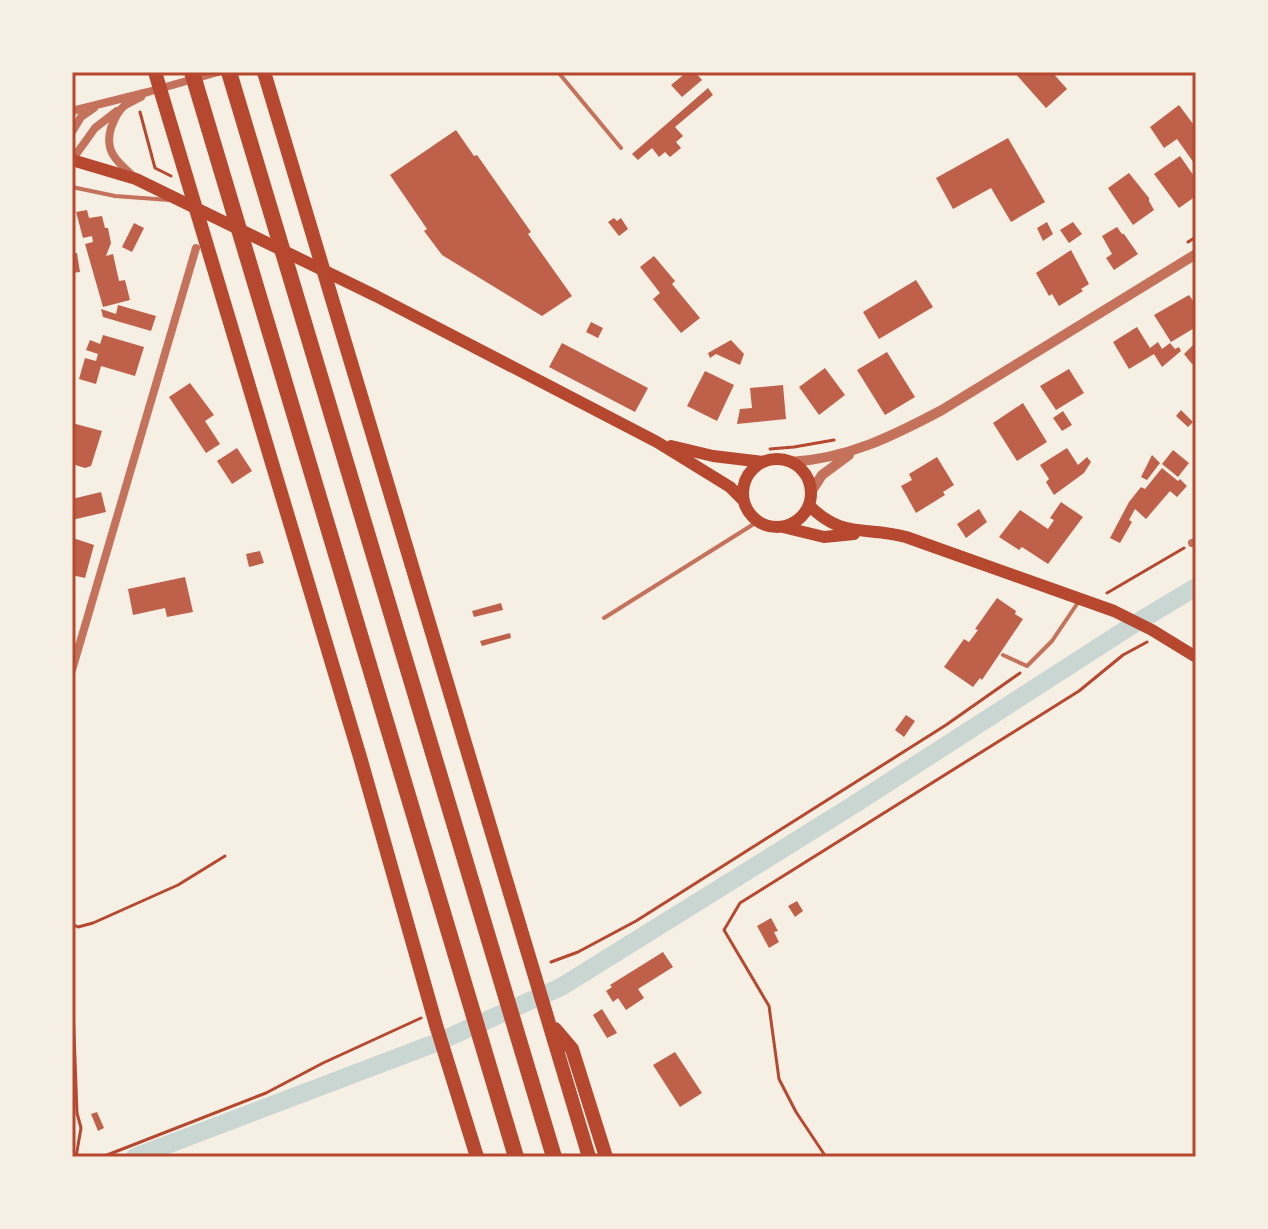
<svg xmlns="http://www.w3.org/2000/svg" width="1268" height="1229" font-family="'Sofia Sans Condensed',sans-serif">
<rect width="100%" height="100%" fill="#f6efe4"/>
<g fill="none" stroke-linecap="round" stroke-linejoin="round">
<path stroke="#c9d6d2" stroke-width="18" d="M135 1157 438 1042 561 987 858 802 1131 626 1196 587"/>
</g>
<path fill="#bf614a" d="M687 72H695L702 80 682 97 671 85Z
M1014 72H1052L1067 89 1046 108Z
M708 88 713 95 675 127 683 136 676 142 681 148 670 157 665 152 659 157 652 148 638 160 632 154Z
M1179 105 1196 128V166L1177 139 1164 148 1150 127Z
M456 130 474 156 477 155 531 232 528 234 572 296 542 316 442 255 424 231 427 229 390 175Z
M1008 138 1045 202 1011 222 991 188 953 209 936 178Z
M1180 156 1196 179V196L1179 208 1154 174Z
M1129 173 1149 198V201L1154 210 1133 225 1108 188Z
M87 210 89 218 102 216 105 228H108L111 243 106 256 113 254 119 281 125 280 130 300 103 307 85 244 93 242 92 236 83 238 76 212Z
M614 218 617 221 621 218 628 229 619 236 608 222Z
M1047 222 1053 234 1043 241 1037 228Z
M1073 222 1082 234 1069 243 1060 230Z
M134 223 144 228 132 252 122 247Z
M1117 227 1122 234H1124L1138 254 1114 270 1106 258 1112 254 1102 236Z
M1071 250 1089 284 1081 289 1083 291 1059 306 1052 294 1049 296 1036 273Z
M72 253H77L80 272 72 273Z
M654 256 675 281 672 284 700 318 681 333 653 299 660 293 640 267Z
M916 280 933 307 879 339 863 312Z
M1189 295 1196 305V327L1171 342 1154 315Z
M118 305 156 316 151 331 103 317 101 309 116 314Z
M591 322 603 328 598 338 586 332Z
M1137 327 1150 348 1158 342 1162 349 1170 343 1175 349 1179 347 1181 351 1162 367 1154 354 1129 369 1113 342Z
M103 335 144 347 135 376 101 366 96 384 79 379 85 358 96 361 98 354 86 350 90 340 100 344Z
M731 340 744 354 740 365 716 354 710 358 708 353Z
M1196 342V363L1192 364 1184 354Z
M562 343 648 388 635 412 549 367Z
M887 352 915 397 885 415 857 370Z
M825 368 845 395 819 415 799 387Z
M1069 369 1084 393 1056 410 1040 386Z
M705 371 734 385 717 421 687 406Z
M190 383 214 415 205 421 220 444 206 453 169 397Z
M783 385 786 419 737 424 740 409 752 408 750 388Z
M1023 403 1047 442 1017 461 993 423Z
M1181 410 1193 422 1188 427 1176 416Z
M1063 411 1072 425 1062 431 1053 418Z
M72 423 102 431 91 466 85 468 72 464Z
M237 448 252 471 232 484 217 461Z
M1067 448 1078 465 1087 457 1091 462 1084 473 1054 495 1046 482 1049 479 1040 465Z
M1173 450 1189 463 1178 477 1162 464Z
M1152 455 1160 463 1147 480 1141 477Z
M937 457 954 485 943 492 945 495 916 513 901 486 912 480 909 474Z
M1162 468 1178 481 1180 479 1187 486 1177 497 1170 491 1146 519 1135 509 1129 520 1132 522 1120 543 1110 538 1129 502 1141 487 1145 489Z
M101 492 106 512 72 520V499Z
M1061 502 1083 517 1048 564 1022 547 1019 550 999 537 1020 510 1048 529 1054 520 1050 518Z
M979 509 987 522 966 538 957 524Z
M73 538 94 545 85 578 72 575Z
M260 551 264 563 249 567 246 554Z
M185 577 193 612 167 617 165 608 133 615 128 589Z
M997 598 1016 611 1015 614 1023 619 982 680 980 678 973 687 944 667 964 639 969 642 978 630 975 629Z
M501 603 503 610 474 617 472 611Z
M510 633 511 638 482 646 480 641Z
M906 715 915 721 904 737 895 730Z
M797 901 803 911 795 917 788 906Z
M771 918 778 931 774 932 779 942 769 948 757 926Z
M663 952 673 967 638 989 644 998 626 1010 618 998 613 1002 606 991 612 987 610 985Z
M602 1009 617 1033 607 1038 593 1015Z
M675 1052 702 1093 680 1107 653 1065Z
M97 1112 104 1128 98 1131 91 1114Z"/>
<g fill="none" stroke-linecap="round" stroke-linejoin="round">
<path stroke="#b5482f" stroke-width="3" d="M140 112 155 168 171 176
M1188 242 1196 237
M770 449 794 447 834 440
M1107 593 1184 548
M72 924 78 927 93 923 178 885 225 856
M551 962 578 952 636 921 946 725 1020 673
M72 980 77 1113 81 1128 76 1157
M102 1157 266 1093 323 1063 421 1018
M826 1157 796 1112 779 1079 769 1006 724 930 740 903 1079 691 1123 655 1147 642"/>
<path stroke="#c5725c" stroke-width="4" d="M558 72 621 148
M72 187 115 196 169 200
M604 618 757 522
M1003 655 1027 666 1052 641 1079 601"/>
<path stroke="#c5725c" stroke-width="8" d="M72 111 148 92 218 72
M72 132 81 117 94 108
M72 160 95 128 117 111
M133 176C117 162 104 151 111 128 114 120 118 111 124 106 129 103 135 100 141 97
M1192 543 1196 542
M72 670 196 248"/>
<path stroke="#c5725c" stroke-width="10" d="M790 462C847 459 893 436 942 410L1196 254
M811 492 822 475 849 455"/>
<path stroke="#b5482f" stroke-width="12" d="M72 160 136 179 376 296 657 442 730 487 743 500
M671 446 713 456 763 462
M743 493a34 34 0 1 1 68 0a34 34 0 1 1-68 0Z
M809 505C841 539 866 526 906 537L1114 611 1152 630 1196 657
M783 527 824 537 854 534"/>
<path stroke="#b5482f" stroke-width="14" d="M155 72 360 757 436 1025 477 1157
M264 72 589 1157
M555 1029 572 1049 606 1157"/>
<path stroke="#b5482f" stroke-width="16" d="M192 72 516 1157
M229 72 554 1157"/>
</g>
<rect width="1268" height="1229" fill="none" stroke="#f6efe4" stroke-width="148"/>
<rect x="74" y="74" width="1120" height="1081" fill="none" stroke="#b5482f" stroke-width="3"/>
</svg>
